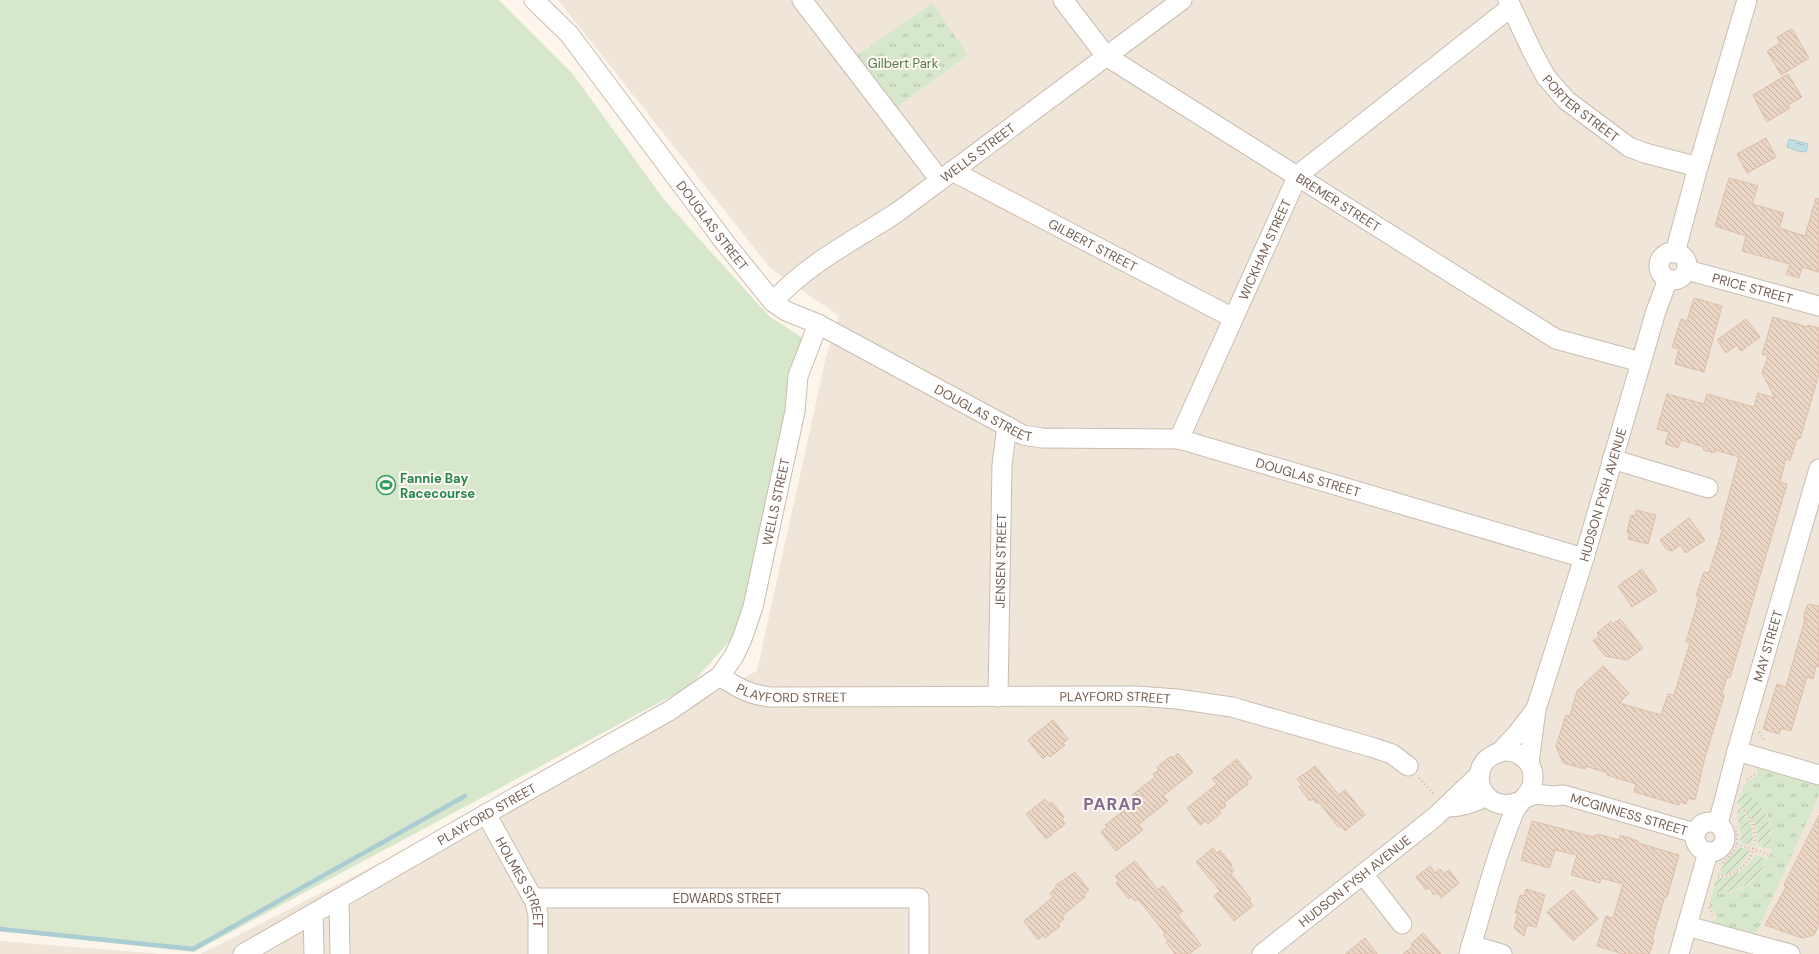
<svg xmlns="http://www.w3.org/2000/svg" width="1819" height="954" font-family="'DM Sans',sans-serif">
<defs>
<pattern id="park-tufts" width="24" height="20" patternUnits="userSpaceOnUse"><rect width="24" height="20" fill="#d7e7cc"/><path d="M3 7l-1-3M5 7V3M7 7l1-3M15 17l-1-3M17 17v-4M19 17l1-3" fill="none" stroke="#b3bea8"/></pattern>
<pattern id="garden-furrows" width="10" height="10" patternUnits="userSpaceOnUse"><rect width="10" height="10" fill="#d7e7cc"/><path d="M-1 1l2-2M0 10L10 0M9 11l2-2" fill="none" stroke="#b3bea8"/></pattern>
<pattern id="water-ripples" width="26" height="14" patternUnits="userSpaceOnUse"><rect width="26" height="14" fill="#c2dee3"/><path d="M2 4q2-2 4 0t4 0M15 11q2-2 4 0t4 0" fill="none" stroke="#a2b7ba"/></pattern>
<pattern id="building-back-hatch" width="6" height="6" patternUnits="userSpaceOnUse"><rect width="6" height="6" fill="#ebd5c5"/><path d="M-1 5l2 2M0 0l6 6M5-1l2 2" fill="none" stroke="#c3b0a2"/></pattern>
</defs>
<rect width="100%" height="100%" fill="#fbf5ec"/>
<path fill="#efe5d9" d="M558 0H1819V954H201L757 671 826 357 839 316 771 269Z
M0 941 162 954H0Z"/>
<path fill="url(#park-tufts)" d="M932 3 968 55 894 109 855 57Z
M1756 766 1819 784V795L1755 936 1712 922 1717 917 1709 904 1713 893C1718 894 1725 894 1731 893 1759 885 1778 853 1771 825 1768 810 1755 798 1743 790L1746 782 1758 775Z"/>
<path fill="url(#garden-furrows)" d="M1743 790C1765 805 1774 822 1771 849L1758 846C1759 827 1751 816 1737 803Z
M1738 808C1751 818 1754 830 1752 846L1740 842C1743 829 1736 820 1738 808Z
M1739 847 1750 851C1743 864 1734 875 1718 875L1722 867Z
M1755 855 1768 859C1755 882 1740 894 1713 893L1716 879C1733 877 1746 870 1755 855Z"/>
<path fill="#d7e7cc" d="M0 0H499L572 73 665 201 769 316 804 339 739 630 690 686 194 952 0 931Z"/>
<path fill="url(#water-ripples)" stroke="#aaccd3" d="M1789 139 1808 144 1806 152 1798 151 1787 147Z"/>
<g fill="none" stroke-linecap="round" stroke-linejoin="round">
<path stroke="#aaccd3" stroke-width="4.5" d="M0 929 193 949 465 796"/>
</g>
<path fill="url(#building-back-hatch)" stroke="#debea9" d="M1792 29 1809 58 1781 75 1767 51 1780 43 1777 37Z
M1788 74 1802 97 1788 105 1790 108 1767 122 1753 95Z
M1766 138 1776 157 1747 173 1737 154Z
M1729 178 1758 186 1752 204 1784 213 1779 228 1805 236 1816 198 1819 199V272L1802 267 1799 278 1786 274 1790 264 1742 251 1746 236 1715 226Z
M1694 298 1722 306 1704 372 1675 364 1679 349 1672 347 1681 319 1687 321Z
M1773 317 1807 327 1808 325 1819 328V374L1800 439 1797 438 1790 461 1786 459 1780 482 1787 484 1730 678 1727 677 1722 693 1724 696 1705 757 1695 800 1688 798 1686 804 1680 802 1679 805 1634 792 1636 784 1607 775 1608 773 1585 766V769L1563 763 1556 746 1566 715 1570 716 1577 691 1603 666 1629 693 1619 703 1661 715 1668 694 1674 695 1690 643 1686 642 1699 597 1696 596 1704 572 1709 573 1723 527 1720 529 1739 457 1715 450V453L1703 450 1704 447 1681 440 1678 448 1665 444 1669 432 1657 429 1667 394 1704 404 1707 394 1754 407 1758 393 1775 398 1762 373 1768 356 1762 354Z
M1746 319 1760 337 1741 351 1737 345 1726 353 1717 340Z
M1636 510 1656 515 1648 544 1628 539 1630 534 1627 533 1631 515 1635 516Z
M1689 518 1705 540 1686 553 1680 545 1672 551 1666 549 1660 540Z
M1642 569 1657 591 1632 607 1618 586Z
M1808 604 1819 606V667L1816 666 1813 679 1807 677 1791 731 1781 728 1779 734 1763 729 1777 684 1786 687 1805 619H1804V615Z
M1620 619 1643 648 1627 660 1605 656 1593 641 1599 636 1597 633 1611 621 1613 624Z
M1053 720 1068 739 1063 743 1065 745 1050 757 1048 754 1043 759 1028 740Z
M1178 753 1193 772 1163 796 1168 801 1138 825 1143 830 1116 851 1101 832 1107 827 1105 825 1130 806 1128 803 1134 799 1131 796 1155 777 1153 774 1159 770 1157 767 1171 756 1173 758Z
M1237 759 1252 778 1247 781 1248 784 1224 803 1226 806 1219 811 1221 813 1208 824 1206 821 1200 825 1187 808 1217 784 1212 779Z
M1315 766 1339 795 1345 790 1365 815 1345 831 1342 826 1339 828 1319 802 1317 804 1313 799 1310 801 1299 787 1302 785 1297 779Z
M1045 799 1049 804 1052 802 1064 817 1062 819 1065 824 1046 839 1026 814Z
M1819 815V924L1814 935 1802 938 1765 925 1786 887 1784 885Z
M1532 821 1594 837 1595 835H1598V834L1619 840 1620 835 1638 841V843L1679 855 1667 897 1665 896 1652 939 1654 940 1649 954H1623L1597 946 1606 916 1613 918 1623 884 1601 878 1600 883 1571 875 1577 855 1555 850 1549 868 1521 860Z
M1213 848 1217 853 1220 850 1232 865 1230 866 1234 871 1231 874 1251 899 1249 900 1253 906 1234 921 1214 896 1220 891 1196 862Z
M1135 861 1158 890 1163 886 1183 911 1178 915 1201 945 1189 954H1175L1166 942 1168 940 1163 935 1165 933 1138 899 1135 901 1131 897 1129 899 1116 883 1119 881 1115 876Z
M1430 866 1435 873 1440 869 1444 874 1449 870 1459 883 1441 898 1437 893 1434 895 1429 888 1426 890 1416 877Z
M1075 872 1089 890 1084 895 1085 897 1062 916 1064 919 1058 924 1060 926 1045 938 1043 935 1038 940 1024 921 1053 897 1050 893 1056 888 1055 886Z
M1526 889 1545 895 1536 927 1527 925 1524 936 1514 928 1518 913H1515L1520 895 1524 896Z
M1573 890 1598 919 1573 941 1547 912Z
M1423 933 1441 954H1403L1413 946 1411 944Z
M1365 938 1377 954H1345Z"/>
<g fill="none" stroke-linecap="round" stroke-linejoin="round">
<g stroke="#cabcb0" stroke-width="21">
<g id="minor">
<path id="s1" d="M534 0 569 34 726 244 773 302 786 311 818 324 1023 435 1042 438 1179 439 1584 558"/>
<path d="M802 0 940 180"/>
<path id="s2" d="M1063 0 1106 56 1556 339 1641 362"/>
<path id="s3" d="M1508 0 1533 53 1546 77 1566 100 1629 147 1645 153 1698 167"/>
<path id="s4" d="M952 171 1233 318"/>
<circle cx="1673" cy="266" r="14"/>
<path d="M1675 253 1698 167 1747 0"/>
<path id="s5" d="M1687 270 1819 306"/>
<path id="s6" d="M773 302C807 263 856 240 899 211L1182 0"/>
<path id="s7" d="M1179 439 1298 175 1511 7"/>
<path d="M1612 459 1708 488"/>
<path id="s8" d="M720 676C736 687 750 695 770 697L1136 696 1177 699 1232 707 1371 747 1392 754 1408 766"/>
<path id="s9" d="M998 697 1002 465 1007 426"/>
<path d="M1737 751 1819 775"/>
<path d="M1500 752 1516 735 1536 709"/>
<path id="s10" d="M1529 763 1536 709 1584 558 1656 311 1668 279"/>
<path id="s11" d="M1523 799 1535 794 1554 796 1564 795 1695 833"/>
<path d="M1447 807C1462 807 1473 804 1486 796"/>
<path id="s12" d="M486 814 535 902 538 915V954"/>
<circle cx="1710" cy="837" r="15"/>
<path id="s13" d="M1718 824 1737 751 1819 469"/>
<path d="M1363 874 1402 924"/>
<path id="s14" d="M534 898H919V954"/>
<path d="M339 899 340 954"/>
<path d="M313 914 314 954"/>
<path d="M1687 926 1790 954"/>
<path d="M1471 945 1502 954"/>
<path id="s15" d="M243 954 486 814 669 711 720 676 734 656 742 639 753 607 795 411 798 376 818 324"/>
<path id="s16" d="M1262 954 1435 817 1480 774"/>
<path d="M1469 954C1483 906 1495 858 1514 812 1520 799 1532 795 1533 779 1534 759 1513 745 1495 754 1463 769 1484 816 1518 802"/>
<path d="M1679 954 1708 852"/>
</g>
</g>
<path stroke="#d2baaa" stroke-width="2.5" stroke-dasharray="1 3" stroke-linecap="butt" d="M1759 732 1765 741
M1419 778 1435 795
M1747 779 1755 774
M1737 844 1768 854
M1723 863C1737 849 1738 845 1736 827
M1718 876C1754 876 1769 828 1739 807
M1709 907 1713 917"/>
<use href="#minor" stroke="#fff" stroke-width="19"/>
</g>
<defs>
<g id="stadium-ring" transform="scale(1)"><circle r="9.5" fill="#fdf9f3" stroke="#2e9e5b" stroke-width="1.5"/><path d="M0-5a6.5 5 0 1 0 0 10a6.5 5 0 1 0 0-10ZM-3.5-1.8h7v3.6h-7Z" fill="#2e9e5b"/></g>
</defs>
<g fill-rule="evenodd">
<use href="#stadium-ring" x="386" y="485"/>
</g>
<g text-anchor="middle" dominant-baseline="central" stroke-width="4" stroke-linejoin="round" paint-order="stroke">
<g font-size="13" fill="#57784b" stroke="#fdf9f3">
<text x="903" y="63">Gilbert Park</text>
</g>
<g font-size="13" fill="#745e51" stroke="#fdf9f3">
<text stroke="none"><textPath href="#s3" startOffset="133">PORTER STREET</textPath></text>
<text stroke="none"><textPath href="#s6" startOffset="254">WELLS STREET</textPath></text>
<text stroke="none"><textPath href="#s2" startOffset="345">BREMER STREET</textPath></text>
<text stroke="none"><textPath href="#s1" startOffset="288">DOUGLAS STREET</textPath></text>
<text stroke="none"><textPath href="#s4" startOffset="159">GILBERT STREET</textPath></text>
<text stroke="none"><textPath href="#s7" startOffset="208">WICKHAM STREET</textPath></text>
<text stroke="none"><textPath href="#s5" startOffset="68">PRICE STREET</textPath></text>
<text stroke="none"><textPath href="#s1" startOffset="624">DOUGLAS STREET</textPath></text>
<text stroke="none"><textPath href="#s1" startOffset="960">DOUGLAS STREET</textPath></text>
<text stroke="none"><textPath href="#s10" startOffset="279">HUDSON FYSH AVENUE</textPath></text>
<text stroke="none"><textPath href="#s15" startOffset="737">WELLS STREET</textPath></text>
<text stroke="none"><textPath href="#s9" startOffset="136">JENSEN STREET</textPath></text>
<text stroke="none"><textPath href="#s13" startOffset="185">MAY STREET</textPath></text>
<text stroke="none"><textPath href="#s8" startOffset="76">PLAYFORD STREET</textPath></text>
<text stroke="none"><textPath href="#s8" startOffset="400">PLAYFORD STREET</textPath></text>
<text stroke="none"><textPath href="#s15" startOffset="281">PLAYFORD STREET</textPath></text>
<text stroke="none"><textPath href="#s11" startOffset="110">MCGINNESS STREET</textPath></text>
<text stroke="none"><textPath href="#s16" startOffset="118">HUDSON FYSH AVENUE</textPath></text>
<text stroke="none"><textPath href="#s12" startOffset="77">HOLMES STREET</textPath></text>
<text stroke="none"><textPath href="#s14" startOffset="193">EDWARDS STREET</textPath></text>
</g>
<g font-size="13" font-weight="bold" fill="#27864d" stroke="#fdf9f3" text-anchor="start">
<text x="400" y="478">Fannie Bay<tspan x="400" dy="15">Racecourse</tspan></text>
</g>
<g font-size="17" font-weight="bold" letter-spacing="1" fill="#836a8f" stroke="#fdf9f3">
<text x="1113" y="804">PARAP</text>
</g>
</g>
</svg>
